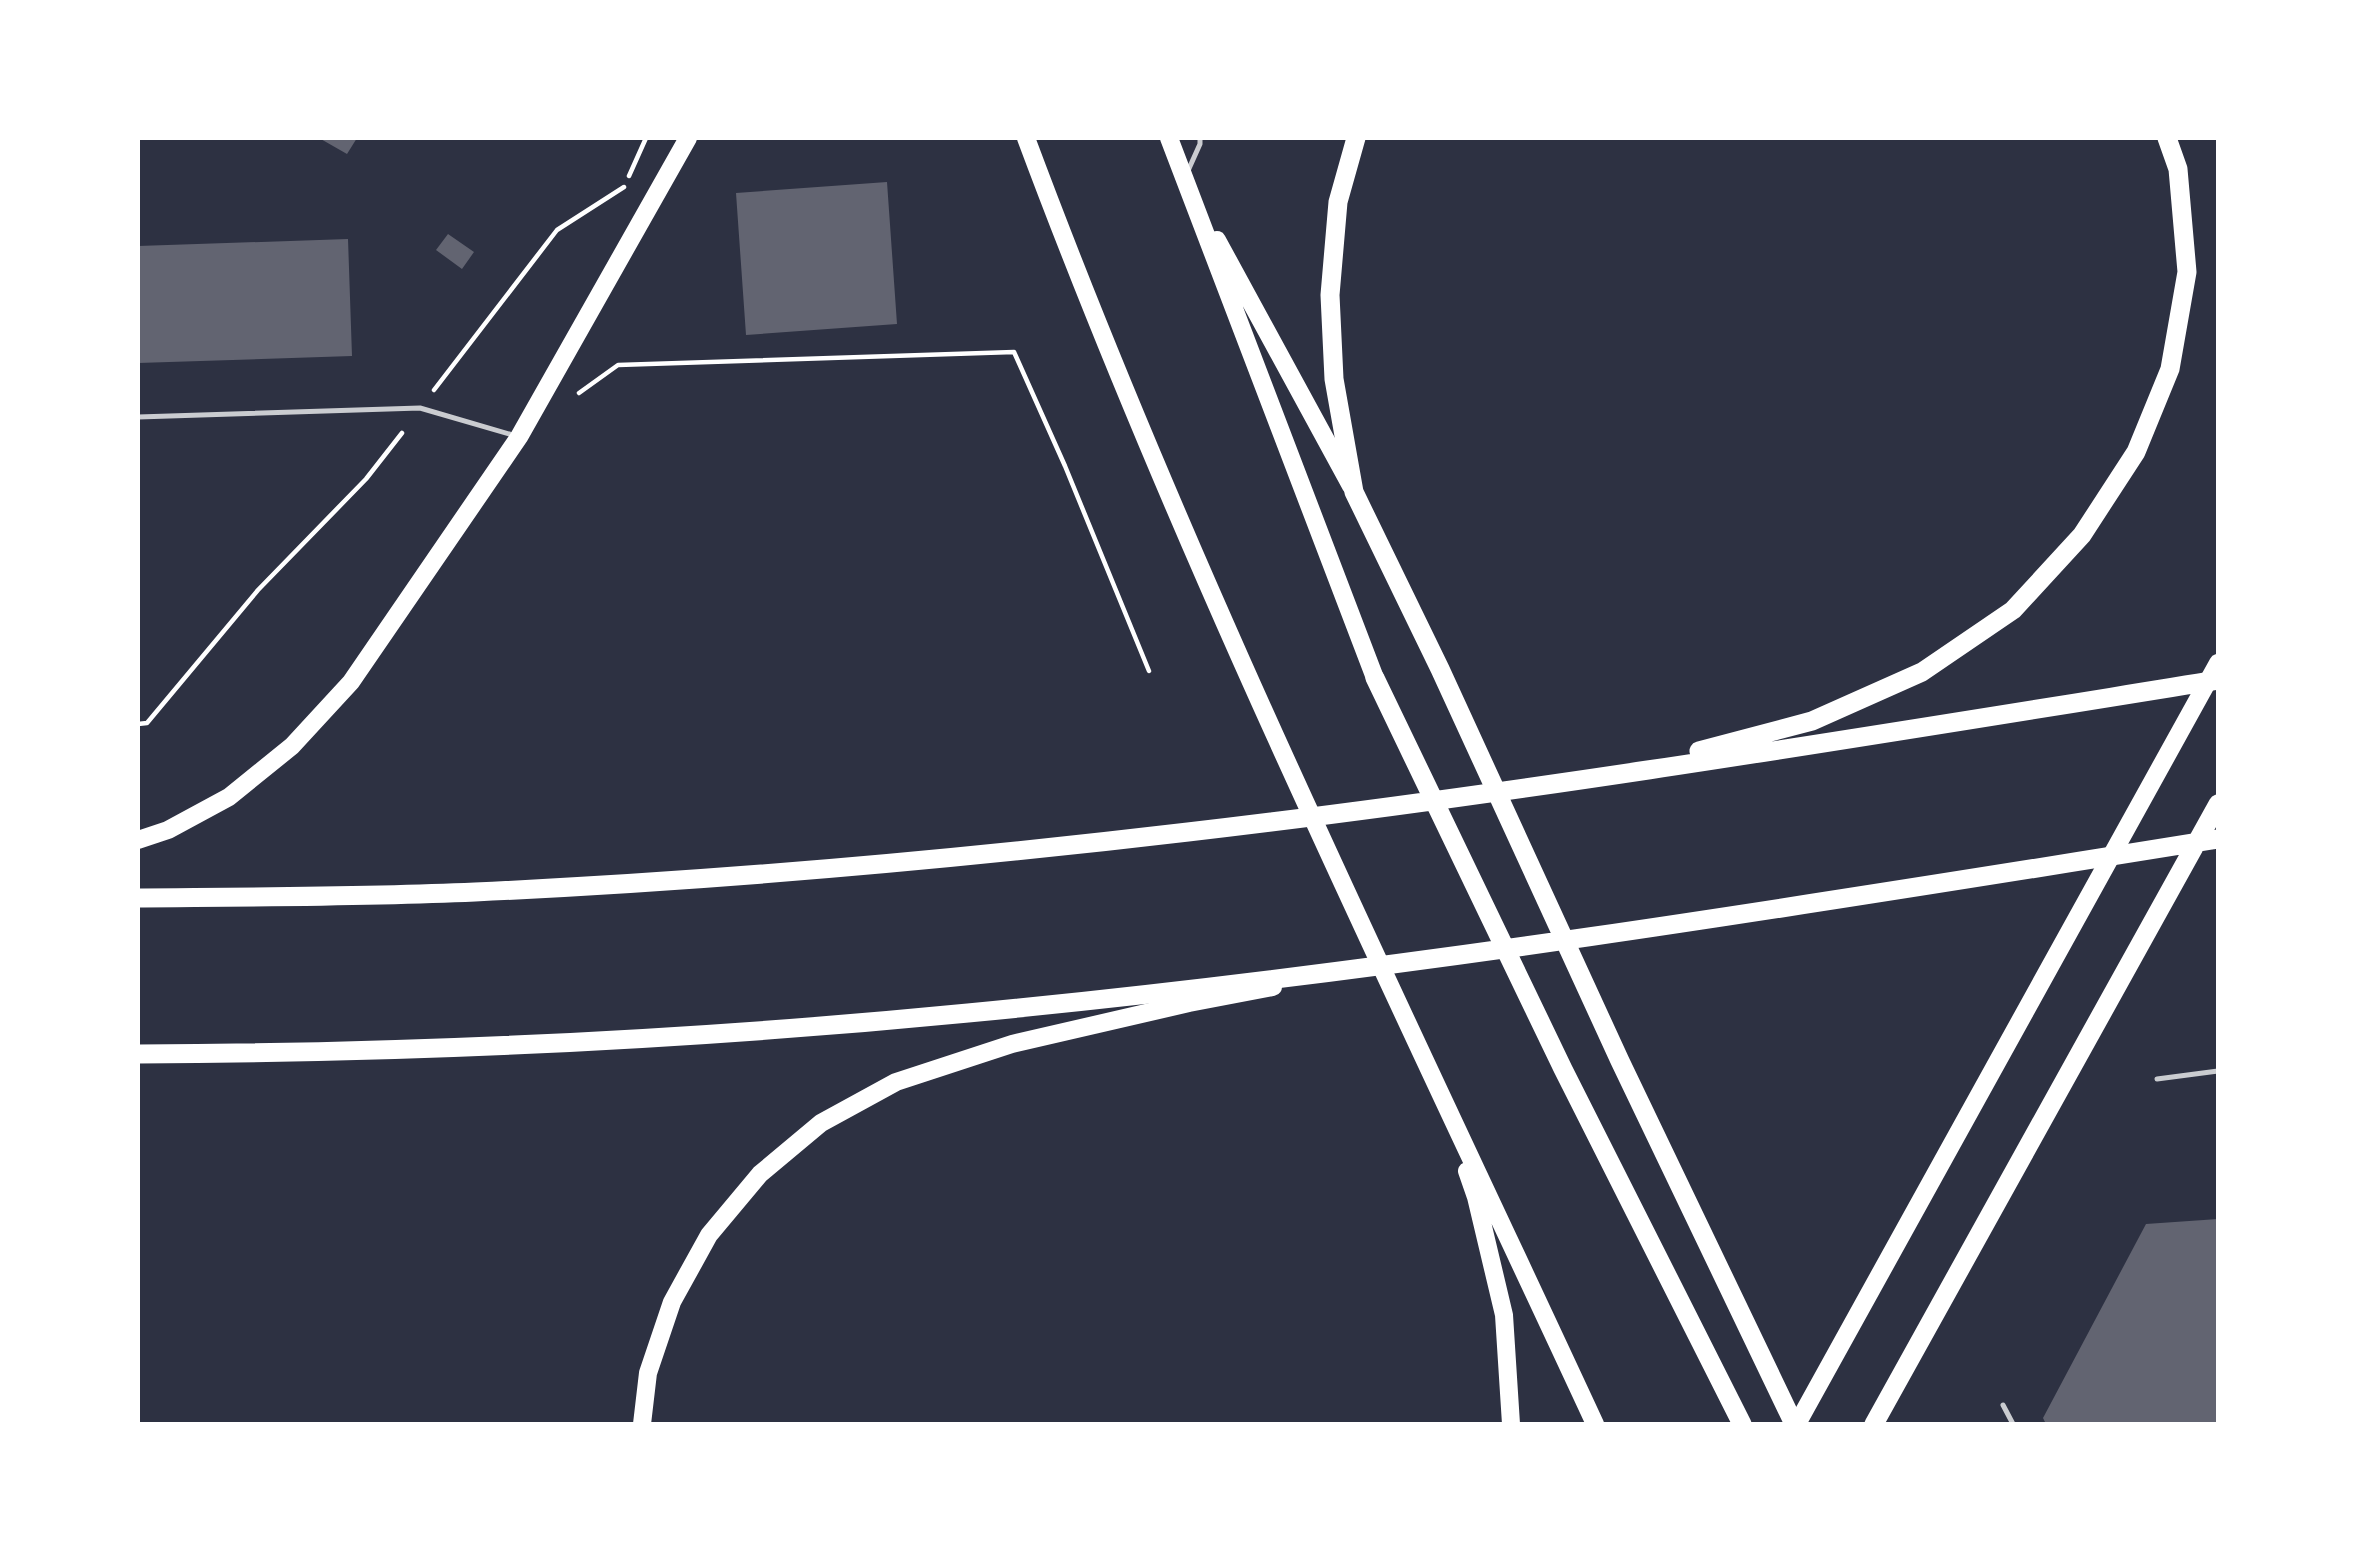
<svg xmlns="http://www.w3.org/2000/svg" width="2356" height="1562" font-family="'PT Sans',sans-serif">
<rect width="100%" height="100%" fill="#2d3142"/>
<path fill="#626471" d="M319 138H357L347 154Z
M887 182 897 324 746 335 736 193Z
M448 234 474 252 462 269 436 250Z
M348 239 352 356 138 363V246Z
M2218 1219V1424H2046L2043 1418 2146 1224Z"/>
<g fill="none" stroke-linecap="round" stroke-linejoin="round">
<path stroke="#fff" stroke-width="4.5" d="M629 176 646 138
M434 390 557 230 624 187
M579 393 618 365 1014 352 1065 466 1149 671
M138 724 147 723 258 590 366 479 402 433"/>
<path stroke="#caccd0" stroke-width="5" d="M1187 173 1200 144V138
M138 417 420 408 516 436
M2157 1079 2218 1071
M2003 1405 2013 1424"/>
<path stroke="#fff" stroke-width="18" d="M1026 138C1190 578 1398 999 1595 1424
M1169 138 1375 678
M1217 240 1351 486
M138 840 168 830 229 797 292 746 351 682 519 437 688 138
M1467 1171 1476 1197 1504 1315 1511 1424
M642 1424 648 1373 672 1302 709 1235 760 1174 821 1123 896 1082 1012 1044 1189 1003 1273 987
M1797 1424 2218 663"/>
<path stroke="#fff" stroke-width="19" d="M1356 138 1338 202 1330 295 1334 379 1354 492 1440 669 1620 1061 1794 1424
M1375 678 1563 1069 1742 1424
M1699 751 1812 721 1922 672 2013 610 2082 535 2136 452 2170 369 2187 272 2178 169 2167 138
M138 898C250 897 363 897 475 892 713 881 951 860 1188 832 1532 792 1875 735 2218 680
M138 1054C415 1053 692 1040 968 1013 1387 973 1802 906 2218 839
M1874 1424 2218 804"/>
</g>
<rect width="2356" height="1562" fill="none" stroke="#ffffff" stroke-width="280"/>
</svg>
